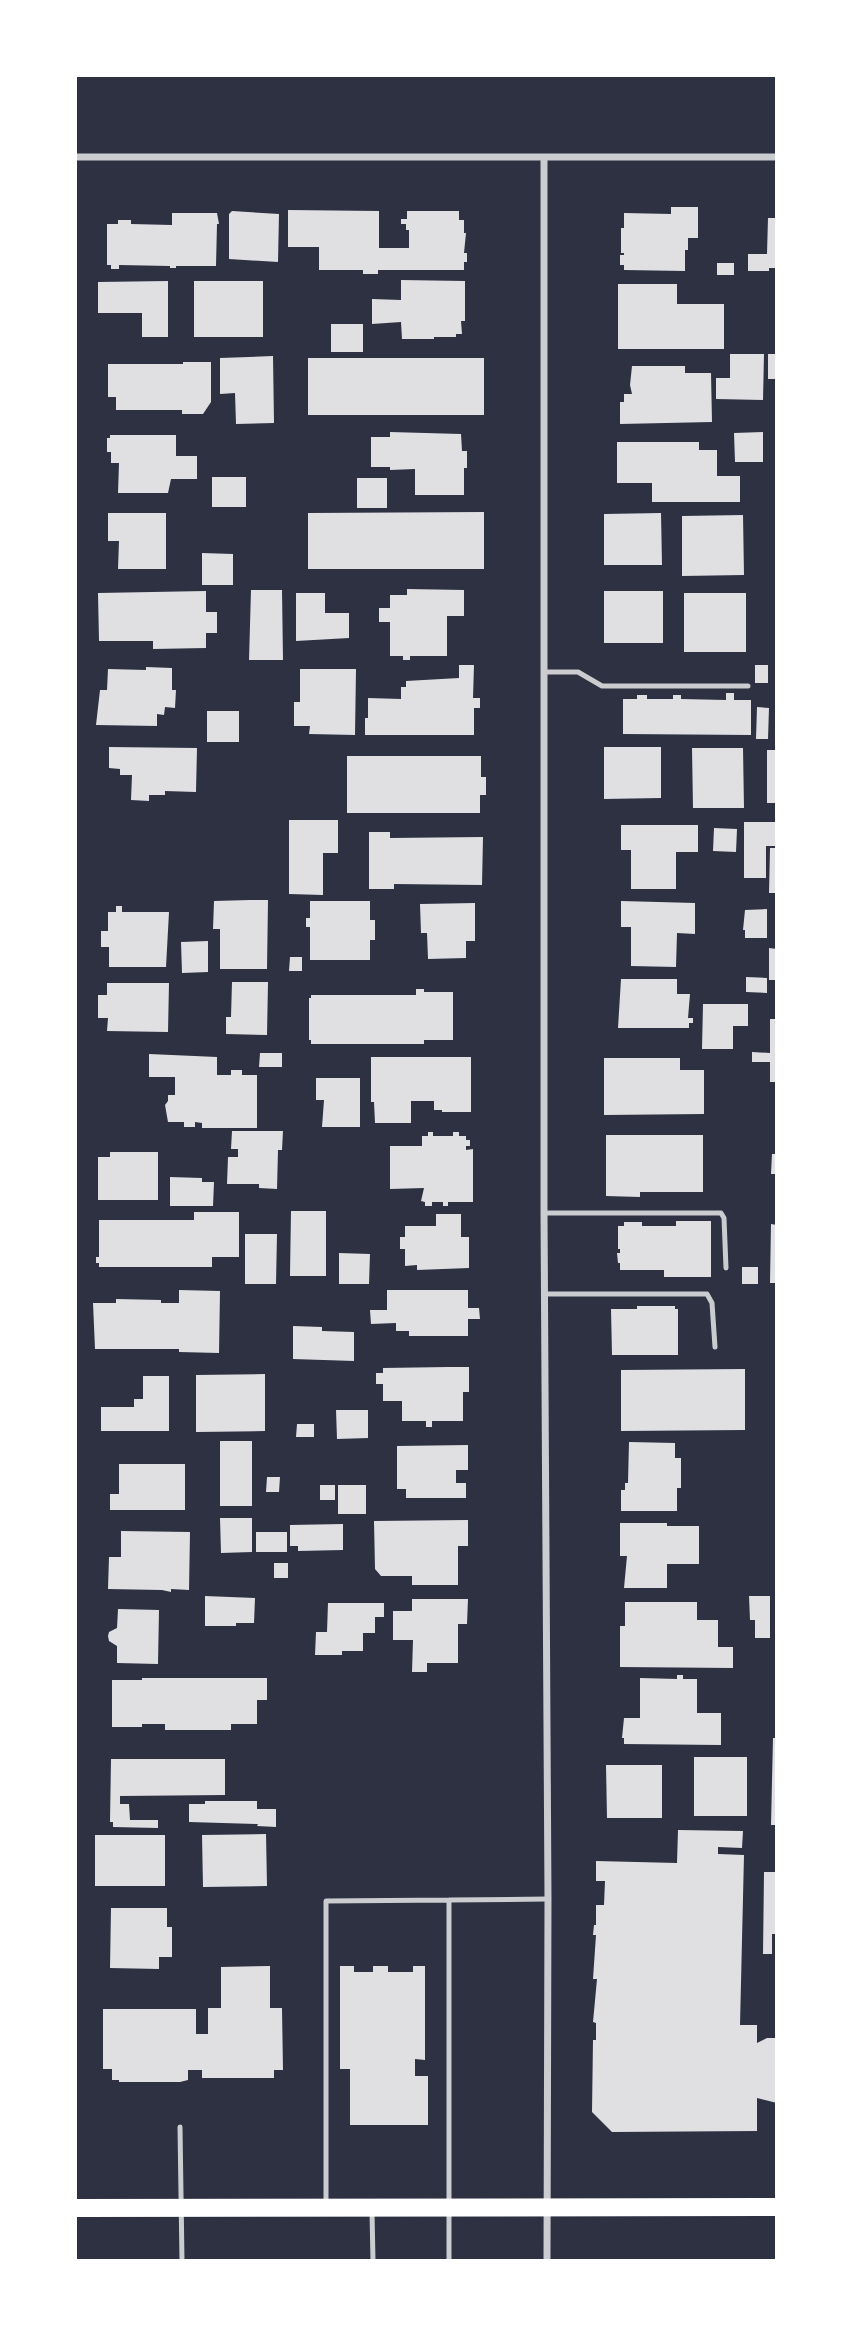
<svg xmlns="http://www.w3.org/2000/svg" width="852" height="2336" viewBox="0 0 852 2336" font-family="'Space Grotesk',sans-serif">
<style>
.building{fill:#e0e0e3}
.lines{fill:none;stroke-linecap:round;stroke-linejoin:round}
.service{stroke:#caccd0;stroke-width:5}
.minor{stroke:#caccd0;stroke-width:7}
.primary{stroke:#fff;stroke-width:18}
</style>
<rect width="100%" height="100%" fill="#2d3142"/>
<!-- building -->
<path class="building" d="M671,207h27v31h-10v12h-3v21l-61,-1v-5h-4v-10h4v-2h-3v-25h3v-15l47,1z
M288,210l91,1v37h30v-18h-3v-6h-5v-5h6v-8h52v9h5v13h2l-2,20h3v9h-3v8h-86v4h-15v-4h-44v-23h-31z
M232,211l47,3 -1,48 -49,-3v-45z
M172,213h45l2,11h-2l-1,42h-40v2h-6v-2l-51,-1v4h-8v-4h-4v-41h11v-4h13v4l41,1z
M768,218h9v50h-8v3h-21v-17h19z
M717,263h17v12h-17z
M401,280l64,1v40h-4l1,13h-6v3h-22v2h-32l-1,-17 -29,2v-25l29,1z
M168,281v56h-26v-24h-44v-31z
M194,281h69v56h-69z
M618,284h59v20h47v45h-106z
M331,324h32v28h-32z
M730,354h34l-1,46 -47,-1v-21h14z
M768,354h9v25h-9z
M273,356l1,67 -38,1 -1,-31 -15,1v-36z
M308,358h176v57h-176z
M183,362h28v40l-8,12h-21v-4h-66v-13h-8v-33h75z
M632,366h53v7h26l1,49 -92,2v-22h4v-8h8l-2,-9z
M390,432l71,2 1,17h5v17h-3v27h-49v-26l-25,1v-3h-19v-30h19z
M763,432v30h-28l-1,-29z
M110,435h66v21h21v23h-26l-3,14h-50l1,-30h-8v-11h-4v-14h3z
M617,442h82v8h18v26h23v26h-88v-19h-35z
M212,477h34v30h-34z
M357,478h30v30h-30z
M484,512v57h-176v-56z
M108,513h58v56h-48l1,-28h-11z
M661,513l1,52h-58v-51z
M743,515l1,60 -62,1v-60z
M202,553l31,1v31h-31z
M407,589l57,1v26h-17v40h-37v4h-7v-4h-13v-34h-11v-14h11v-13h17z
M251,590h31l1,70h-34z
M206,591v21h11v21h-11v15l-53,1v-8h-54l-1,-48z
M604,591h59v52h-59z
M296,593h29v20h24v25l-53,3z
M684,593h62v59h-62z
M459,665h15l-1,33h7v10h-6v27h-109v-17h3v-20l33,1v-12h5v-6l53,-3z
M755,665h13v18h-13z
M146,667l26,1v22h4l-1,18 -10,-1 -1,8 -7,-1v12l-61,-1 4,-35h7l1,-21 38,1z
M300,669h56l-1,66 -46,-1 1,-8h-16v-24h6z
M726,693h8v7h17v35l-128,-1v-35h14v-4h10v4h26v-4h8v4l45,1z
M757,707l12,1 -1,31h-12z
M207,711h32v31h-32z
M109,747l88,1 -1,44 -31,-1v4h-16v6l-18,-1 1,-25h-12v-6l-11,-1z
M604,747h57v51l-57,1z
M692,748h51l1,60h-51z
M767,750h10v53h-10z
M347,756h134v21h5v18h-6v18h-133z
M289,820h49v33h-15v42l-34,-1z
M744,822h32v24h-10v32h-22z
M621,825h77v27h-22v37h-45v-39h-10z
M714,828l23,1 -1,23 -23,-1z
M369,832h21v6l93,-1 -1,48 -88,-1v5h-25z
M770,848h7v45h-8z
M250,900h18l-1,69h-47v-40h-7l1,-28z
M310,901h60v19h5v20h-5v20h-60v-33h-4v-9h4z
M621,901l74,2v31l-18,-1 -1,34 -45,-1v-39h-10z
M475,903v38h-9v17l-38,1 -1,-26h-6l-1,-29z
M116,906h6v6h47l-3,55h-57v-20h-8v-16h7v-19h8z
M767,909v29h-22v-8h-2l2,-20z
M208,941v31l-26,1 -1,-31z
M769,948l8,1v31h-8z
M290,957h12v14h-13z
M746,977l21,1v15l-21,-1z
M621,979h56v15h13l-2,24h5v5h-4v5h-71z
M232,982h36l-1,53 -41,-1v-17h5z
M107,983h62l-1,49 -61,-1 1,-13h-10v-23h9z
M416,989h8v3h29v48h-29v4h-113v-4h-2v-42h2v-3h105z
M703,1004h45v22h-15v23h-31z
M770,1019h7v63h-7v-20h-18v-10l18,1z
M260,1053h22v14h-23z
M149,1054l68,3v18h14v-5h11v5h15v53h-55v-5l-7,-1v5h-11v-5h-16l-3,-17 3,-4v-6h7v-18h-26z
M371,1057h100v55h-29v-2h-8v-9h-23v22h-36l-1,-21h-3z
M604,1058h76v12h24v44l-100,1z
M316,1078h44v49h-38l2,-27h-8z
M232,1131h51l-1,19h-4l-1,39 -18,-1v-4h-32l1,-27h10v-8h-7z
M428,1132h5v4h20v-4h6v4h7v4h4v6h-4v4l7,-1v53h-25v4h-5v-4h-11v4h-7v-4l-4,-1 3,-13 -34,1v-43h32v-10h6z
M606,1135h97v57h-63v5l-34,-1z
M110,1152h48v48h-60v-43h12z
M772,1154h5v20h-6z
M170,1177l32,1v4h12l-1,24h-43z
M291,1211h35v65h-36z
M194,1212h45v45h-27v10h-113v-4h-3v-6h3v-37h95z
M436,1214h25v23h8v31l-52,2v-5l-12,1v-17h-5v-12h5v-11h31z
M676,1221h35v56h-47v-7h-44v-7h-2l-1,-10h3v-4h-2v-23h6v-4h18v4h34z
M771,1224l6,1v58h-7z
M245,1234h32l-1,50h-31z
M339,1253l31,1 -1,30h-30z
M742,1267h16v17h-16z
M179,1290l41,1 -1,62 -40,-1v-3h-84l-2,-46h23v-4l45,1v3h18z
M387,1290h81v18h11l1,11h-12v17h-59v-5h-13v-8l-25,1 -1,-14h17z
M637,1306h38v3h3v46h-66l-1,-46h26z
M293,1326l29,1v4l32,1v29l-61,-2z
M448,1367h21v25h-6v29h-31v6h-6v-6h-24v-20h-19v-17h-7v-11h7v-5z
M745,1369v61l-124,1v-61z
M265,1374v57l-69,1v-57z
M143,1376h26v55h-68v-24h33v-8h9z
M336,1410h32v28l-31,1z
M297,1424h17v13h-18z
M220,1441h32v65h-32z
M629,1442l46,1v15h6v30h-4v23h-56v-21h4v-7h3z
M468,1445v25h-12v13h10v15h-60v-9h-9v-43z
M119,1464h66v46h-75v-16h9z
M267,1477h13l-1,15h-13z
M320,1485h15v15h-15z
M338,1485h28v29h-28z
M220,1518h32v34l-31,1z
M468,1520v26h-10v39h-46v-9h-31l-6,-7 -1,-48z
M620,1523h47v3h32v38h-32v24h-43l3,-32h-7z
M343,1524v26l-45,1v-5h-8v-21z
M121,1531l69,1 -1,58 -18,-1v3l-9,-2 -54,-1 1,-32h12z
M256,1532h31v20h-31z
M274,1563h14v15h-14z
M205,1596l50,2 -1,25h-18v3h-31z
M749,1596h21v42h-15v-18h-5z
M412,1599h56l-1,25h-9v39h-31v9h-15l1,-32h-20v-29h19z
M625,1602h72v18h21v27h15v21l-113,-1v-41h5z
M328,1603h56v14h-9v16h-12v18h-21v4h-27l1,-23h11z
M118,1609l41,1 -1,54 -41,-1v-17l-8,-5 -1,-5 1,-4 8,-4z
M677,1675h6v4h14v34h24v32l-97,-1v-6h-2l2,-20h16v-40l37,1z
M142,1678h125v22h-10v24h-26v6h-66v-6h-23v3h-30v-47h30z
M773,1738h4v87h-6z
M694,1757h53v59h-53z
M111,1759h114v36l-105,1v8h9l1,16h28v8l-45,-1v-5h-3z
M606,1765h56v53h-55z
M205,1801h52v8h19v18l-19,-1 1,-2 -69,-2v-18h16z
M678,1830l65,1 -1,17 -24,-1v7l26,1 -4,170h17v18l10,-5h10v65l-20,-5v33l-145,1 -20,-20 1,-72h3v-17l-3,-1 4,-43h-4l3,-44h-3l1,-10h2v-20h8l1,-24h-9v-20l81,2z
M266,1834l1,52 -64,1 -1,-52z
M95,1835h70v51h-70z
M764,1872h13v62h-5v20h-9z
M111,1908h56v19h5v30h-13v12l-49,-1z
M270,1966v42h12l1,62h-9v8h-72v-8h-14v10l-8,2h-61v-2h-7v-11h-9v-60h93v25h12v-26h13v-41z
M340,1966h14v6h19v-6h15v6h25v-6h12v94l-10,-1v17h13v49h-78v-56h-10z"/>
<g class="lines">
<!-- service -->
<path class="service" d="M544,672h34l24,14h146
M544,1213h177l3,5 2,50
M546,1294h161l5,9 3,44
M449,1900l99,-1
M180,2127l2,134
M326,2205v-304l123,-1v361
M372,2212l1,49"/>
<!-- minor -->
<path class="minor" d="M75,157h702
M544,157v1056l4,686 -1,362"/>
<!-- primary -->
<path class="primary" d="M75,2208l702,-1"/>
</g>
<!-- border -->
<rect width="852" height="2336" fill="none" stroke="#ffffff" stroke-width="154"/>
</svg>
